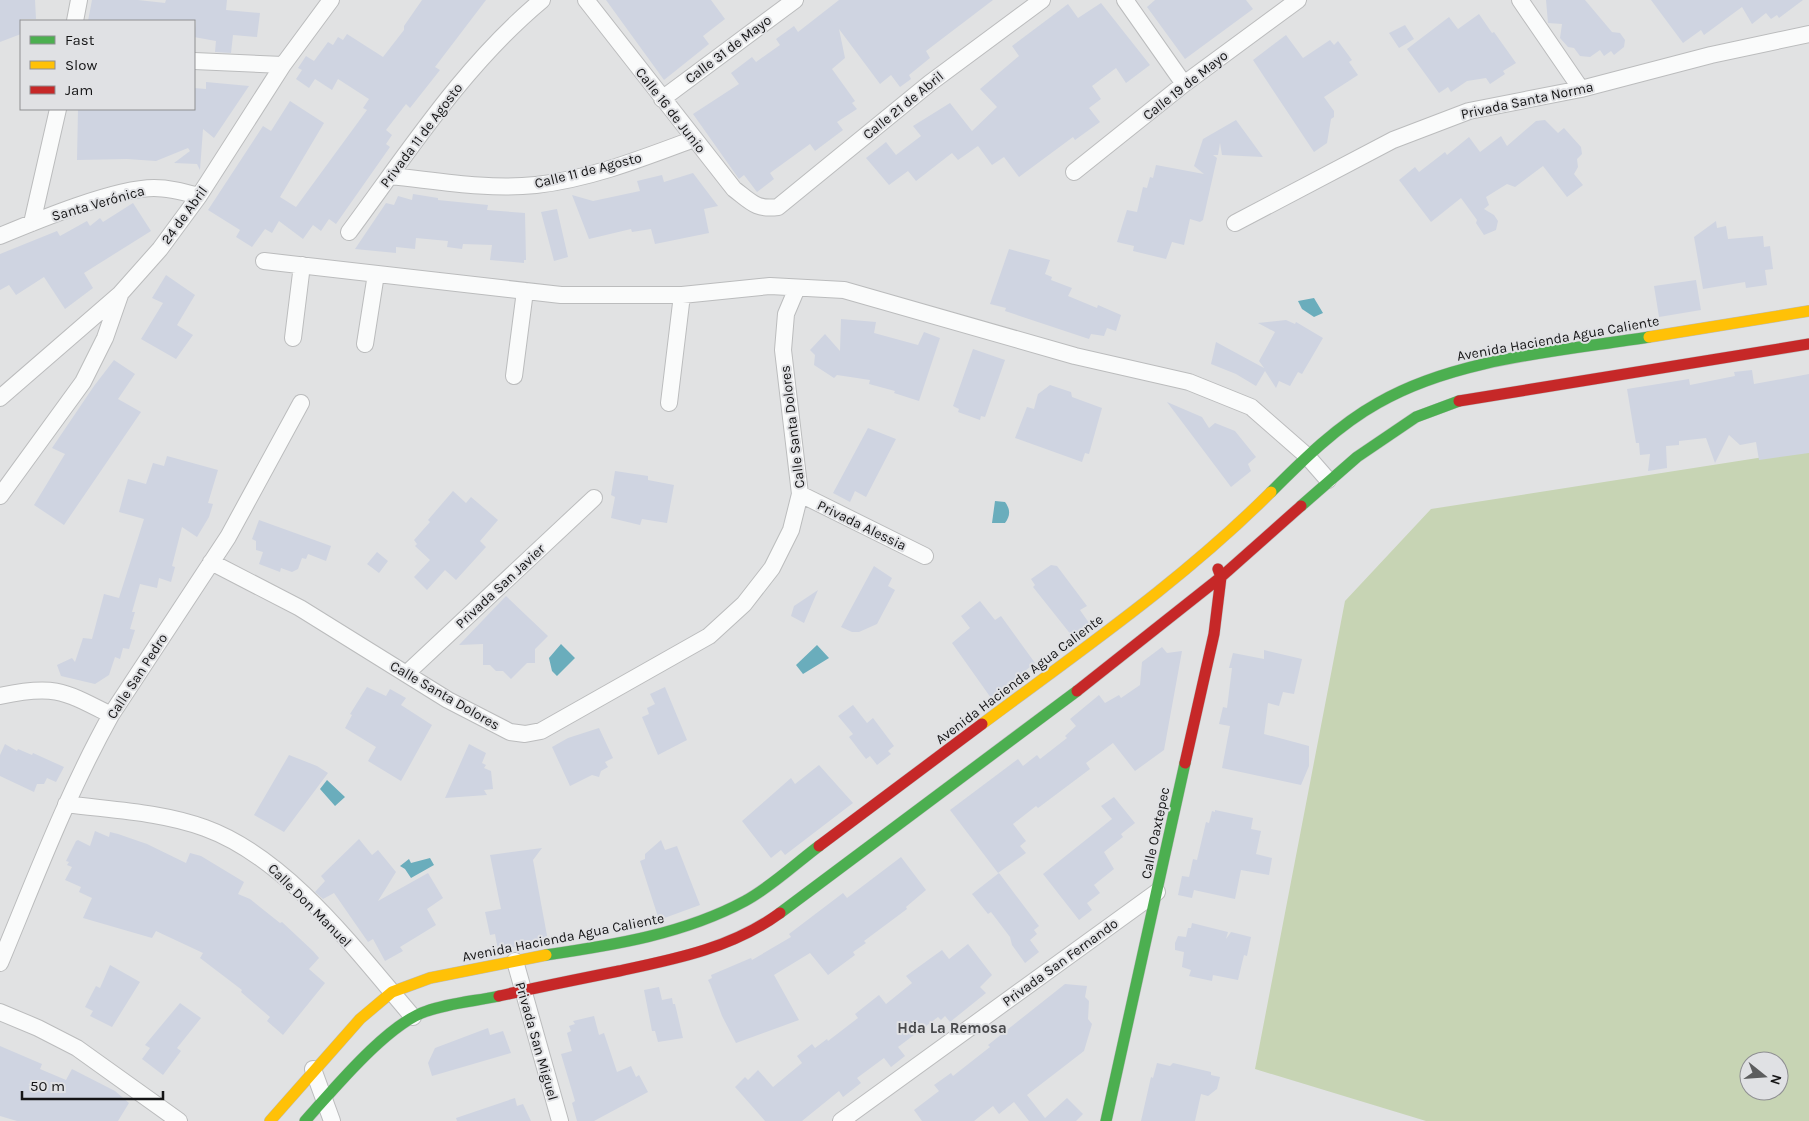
<svg xmlns="http://www.w3.org/2000/svg" width="1809" height="1121" viewBox="0 0 1809 1121" font-family="Karla,sans-serif">
<style>
.green{fill:#c7d4b4;fill-rule:evenodd}
.water{fill:#6aadbc}
.building{fill:#cfd4e1}
.lines{fill:none;stroke-linecap:round;stroke-linejoin:round}
.street-casing{stroke:#bbbcbd;stroke-width:18}
.fast-casing{stroke:#bbbcbd;stroke-width:12}
.slow-casing{stroke:#bbbcbd;stroke-width:12}
.jam-casing{stroke:#bbbcbd;stroke-width:12}
.street{stroke:#fafbfb;stroke-width:16}
.fast{stroke:#4caf50;stroke-width:11}
.slow{stroke:#ffc107;stroke-width:11}
.jam{stroke:#c62828;stroke-width:11}
.labels{text-anchor:middle;stroke-width:4;stroke-linejoin:round;paint-order:stroke}
.street-label{font-size:14px;fill:#151516;stroke:#e0e1e4}
.neighbourhood-label{font-size:15px;font-weight:bold;fill:#48494b;stroke:#e0e1e4}
</style>
<rect width="100%" height="100%" fill="#e1e2e3"/>
<!-- green -->
<path class="green" d="M1809,450v671h-383l-171,-52 90,-468 86,-92zM1749,1061h30v30h-30z"/>
<!-- water -->
<path class="water" d="M1314,298l9,15 -9,4 -12,-8 -4,-8z
M995,501l10,1c6,8 5,14 0,21h-13z
M561,644l14,14 -18,18 -5,-5 -3,-13z
M817,645l12,13 -26,16 -7,-9z
M327,780l18,17 -10,9 -15,-17z
M430,858l4,7 -23,13 -6,-9 -5,-3 9,-7 2,4z"/>
<!-- building -->
<path class="building" d="M0,0h35l1,19h-15v15l-21,8z
M92,0h46l27,3 1,-3h61l-1,10 34,3 -3,24 -24,-2 -2,18 -16,-1 1,-11 -22,-4 2,-16h-108z
M422,0h64l-51,67 5,3 -30,38 -4,-4 -20,26 6,5 -6,9 4,3 -54,77 -7,-5 -8,12 -8,-6 -10,14 -24,-18 -7,12 -7,-4 -13,18 -16,-10 4,-7 -32,-20 55,-84 8,5 19,-30 34,22 -44,74 16,10 71,-97 -4,-2 6,-9 -31,-20 -6,11 -17,-11 -6,9 -13,-9 6,-9 -4,-2 8,-12 8,5 14,-19 5,3 5,-8 5,3 4,-6 36,23 21,-27v-4z
M606,0h105l14,19 -22,17 6,8 -45,36z
M839,0h154l-67,51 4,7 -21,17 2,4 -11,8 -9,-12 -11,9 -41,-55 6,29 -13,11 23,32 -3,2 5,6 -20,13 6,8 -28,21 -5,-7 -40,29 4,6 -17,13 -13,-17 -5,4 -46,-65 46,-30 -8,-11 21,-16 4,5 24,-17 -4,-6 18,-13 4,6z
M1155,0h91l7,9 -68,50 -38,-52z
M1546,0h39l27,32 8,1 5,7 -1,7 -10,8 -3,-4 -7,5 -4,-6 -10,7 -10,-1 -6,-8 -6,-1 -8,-9 2,-14 -14,-1z
M1651,0h152l-24,18 -2,-3 -6,4 -5,-6 -14,11 -10,-17 -38,28 -3,-5 -18,13z
M1101,3l49,62 -24,18 -10,-15 -24,18 9,13 -12,9 11,14 -25,18 -2,-3 -54,40 -15,-20 -12,8 -14,-19 -20,14 -6,-7 -36,28 -8,-10 -19,14 -23,-27 20,-16 10,13 25,-19 -8,-10 37,-23 22,28 25,-24 -17,-18 39,-33 -7,-10 56,-42 10,14z
M1479,14l13,19 2,-1 22,31 -13,8 2,3 -15,10 -4,-6 -19,3 -16,11 -3,-5 -9,6 -32,-44 42,-32 9,12z
M1405,25l9,14 -15,9 -10,-15z
M1286,35l17,23 27,-18 4,5 4,-4 14,19 -3,2 9,13 -34,22 10,14v6l-3,2 -4,24 -13,9 -61,-92z
M206,82l43,4 -35,52 -11,-9 -3,41 -3,-6 -23,-1 16,-12 -2,-3 -32,13 -29,-2 -50,1 1,-51h116v-21l12,1z
M1236,120l27,37 -41,-2 -2,-12 -2,12h-5l4,3 -14,62 -3,2 -10,-3 -6,26 -12,-3 -6,17 -33,-8 1,-5 -17,-4 10,-32 10,2 6,-25 4,1 3,-11 3,1 3,-13 48,9 -10,-8 9,-27z
M1545,120l13,13 6,-5 17,19 1,7 -5,5 1,8 -4,7 9,11 -16,12 -24,-31 -28,21 -8,-3 -21,13 3,8 -5,4 10,6 4,6 -2,9 -12,5 -8,-12 1,-3 -16,-22 -30,24 -32,-42 16,-13 4,5 26,-20 2,3 22,-18 11,15 21,-16 6,10 29,-25z
M693,173l25,33 -14,3 5,24 -54,11 -4,-15 -19,3 -1,-3 -42,10 -17,-44 21,6 47,-10 -3,-10 25,-6 2,7z
M413,194l25,4v2l50,5 -1,5 38,3 1,47h-2v3l-34,-3 2,-15 -29,-1 -1,5 -15,-2 1,-6 -32,-3 -1,11 -19,-2v6l-41,-4 31,-46 8,2 4,-9 14,4z
M133,203l18,28 -67,42 9,15 -28,21 -21,-32 -28,18 -7,-10 -9,5v-36l57,-23 3,5 27,-15 3,5 10,-8 3,4z
M557,209l11,48 -14,4 -13,-49z
M1716,221l1,7 9,-2 2,13 35,-3 1,11 6,-1 3,23 -8,1 2,15 -21,3 -1,-6 -42,7 -9,-52z
M1009,249l41,11 -5,14 7,3 -1,3 21,8 -4,8 29,12 1,-3 23,10 -5,16 -9,-3 -3,8 -13,-2 -2,5 -84,-28 1,-3 -16,-4z
M166,275l29,20 -18,30 16,10 -17,24 -35,-20 22,-36 -11,-5z
M1696,280l5,30 -42,7 -5,-31z
M841,319l35,3 -2,11 44,12 6,-13 16,6 -21,63 -25,-8 1,-2 -26,-7 1,-4 -33,-5 -3,3 -20,-13 1,-10 -5,-5 15,-16 15,17z
M1286,320l9,4 1,-2 27,16 -21,36 -4,-2 -8,14 -11,-5 -3,7 -11,-17 -9,15 -20,-12 -25,-10 5,-22 48,26 -5,-7 16,-29 -17,-9z
M973,349l32,11 -20,57 -4,-1 -1,4 -22,-8 1,-3 -6,-3z
M114,360l21,14 -17,25 23,13 -77,113 -30,-20 31,-51 -13,-6 42,-62z
M1752,370l2,14 55,-10v79l-50,7 -3,-18 -16,3 -11,-10 -14,28 -9,-25 -27,3v4l-13,1 1,22 -19,3 2,-17 -10,1 -1,-12h-3l-9,-54 62,-10 1,6 45,-9 -1,-4z
M1050,385l21,7 1,5 30,11 -13,46 -4,-1 -3,9 -67,-24 12,-31 7,2 4,-15z
M1167,402l35,15 7,11 6,-5 20,8 21,26 -8,7 3,7 -20,16z
M868,428l28,11 -30,58 -11,-6 -5,11 -17,-9z
M167,456l51,14 -10,33 5,1 -4,13 -12,20 -15,-10 -10,39 3,1 -4,15 -12,-4 -2,10 -17,-4 -8,28h3l-5,17 5,1 -6,19 -6,-1 -3,11 -5,-2 -6,18 -14,9 -34,-8 -4,-11 15,-7 3,4 8,-24 9,1 12,-45 15,4 25,-79 -25,-7 9,-33 18,5 7,-21 11,3z
M615,471l33,5v4l26,5 -7,38 -25,-4 -2,6 -29,-7 4,-21 -4,-2z
M453,491l13,12 5,-6 27,23 -18,21 6,6 -30,33 -11,-10 -18,20 -13,-13 16,-17 -15,-14 2,-2 -3,-4 16,-18 -2,-2z
M259,520l72,26 -5,15 -18,-7 -2,5 -4,-1 -4,11 -6,3 -11,-4 -1,4 -21,-8 4,-12 -7,-2v-9l-4,-2z
M377,552l11,9 -9,12 -12,-9z
M1051,565l6,1 30,40 -7,4 9,13 -17,13 -39,-49 2,-2 -4,-6z
M874,566l18,12 -4,8 7,4 -18,34 -18,8h-7l-11,-5z
M818,590l-14,33 -13,-7 3,-10z
M506,596l42,40 -13,13v14h-8l-16,16 -8,-8h-7l-6,-6h-7v-21l-24,1z
M980,601l15,19 6,-4 34,47 -44,35 -39,-55 18,-15 -9,-12z
M1162,647l5,6 15,-2 -18,99 -29,21 -22,-28 -27,20 4,6 -52,39 -2,-2 -23,18 13,17 -6,5 6,7 -28,20 -48,-63 68,-51 5,7 14,-11 3,4 27,-21 -2,-2 11,-10 -6,-7 29,-24 6,8 14,-8 2,3 19,-13 2,-23z
M1264,650l38,9 -8,35 -11,-2 -4,14 -11,-3 -4,31 45,12v20l-8,19 -79,-17 8,-42 -11,-2 4,-17 4,1 5,-40h-3l4,-15 31,6z
M367,687l19,9 4,-7 16,9 -5,7 31,20 -31,56 -33,-20 8,-14 -31,-19 7,-13 -2,-1z
M665,687l22,53 -29,15 -16,-38 7,-3 -2,-6 8,-4 -5,-10z
M853,705l14,18 6,-5 21,28 -6,5 3,3 -14,11 -7,-9 -4,3 -17,-22 4,-3 -15,-18z
M599,728l14,30 -8,4 3,5 -7,4 -2,6 -7,-2 -22,11 -18,-39 16,-9z
M5,744l12,7 1,-2 14,6 1,-2 31,14 -8,15 -9,-4 -3,6h-7l-3,8 -34,-16v-21z
M469,744l17,9 -4,10 4,2 -2,3 7,3 2,18 -9,1 3,5 -42,3z
M289,755l28,11 11,7 -44,59 -30,-17z
M819,765l34,38 -68,52 -4,-5 -10,8 -29,-37 49,-43 4,6z
M1114,797l21,26 -14,11 2,3 -19,15 10,17 -20,16 6,8 -13,10 5,7 -13,10 -36,-46 69,-55 -11,-13z
M1215,810l38,8 -2,11 10,2 -5,23 16,4 -3,17 -28,-5 -6,29 -41,-9 -2,8 -14,-3 4,-19 7,1 4,-18 4,1 9,-38 3,1 3,-12 3,1z
M95,831l14,6 1,-5 8,2 29,10 39,19 4,-10 11,3 43,26 -6,12 12,5 30,24 2,-1 31,29 6,7 -10,11 16,14 -42,52 -16,-14 3,-4 -29,-25 1,-2 -42,-32 3,-5 -47,-22 -4,7 -69,-20 9,-20 -13,-6 2,-5 -16,-7 7,-13 -5,-2 2,-3 -3,-1 10,-20 2,-1 12,6z
M359,839l13,16 6,-5 18,22 -18,29 50,-28 15,25 -16,11 9,16 -36,22 3,4 -18,10 -12,-22 -5,3 -34,-49 -11,6 -8,-7 10,-11 -4,-5z
M661,840l4,10 12,-4 23,59 -41,15 -19,-59 5,-2v-5z
M542,848l-9,12 15,81 -50,9 -3,-16 -5,1 -5,-23 16,-3 -11,-54z
M901,857l25,33 -20,17 1,2 -43,32 2,2 -13,9 2,3 -27,20 -18,-22 -36,22 25,45 -63,23 -14,-27 -12,-32 -2,-4 4,-2 -1,-3 40,-17 1,2 39,-23 -2,-3 54,-41 4,5z
M999,873l40,53 -5,4 3,4 -7,6 9,12 -14,11 -13,-18 -2,-8 -19,-25 -3,2 -16,-20z
M1192,923l36,9 -2,7 5,-7 20,5 -4,19 -3,-1 -6,25 -25,-5 -1,6 -23,-5 2,-6 -9,-3 2,-15 -9,-2v-7l3,-7 8,1 2,-9h3z
M968,944l24,31 -12,12 6,6 -36,29 -5,-6 -4,4 -3,-3 -40,30 7,9 -14,11 -7,-9 -27,20 4,5 -18,14 -4,-6 -37,30h-37l-30,-34 10,-10 3,3 10,-10 15,17 29,-24 -5,-7 15,-12 3,4 12,-9 1,2 30,-23 -3,-4 24,-19 7,9 26,-21 -6,-7 36,-26 7,9z
M110,965l30,17 -28,45 -22,-11 3,-5 -8,-4 11,-21 4,2z
M1065,984l22,2 -2,11 4,4 -1,18 4,5 -8,27 -57,44 18,23 22,-20 16,16 -7,7h-47l-15,-19 -15,12 -6,-8 -19,15h-52l-8,-11 25,-19 -5,-6 17,-12 2,3 37,-29 -2,-2z
M659,987l3,13 10,-2 1,6h2l8,34 -25,4 -3,-11h-3l-8,-41z
M180,1003l21,15 -24,30 4,3 -18,24 -21,-16 8,-11 -5,-3z
M594,1016l5,19 5,-2 13,39 14,-6 5,11 3,-2 9,17 -54,29h-17l-5,-18 3,-2 -14,-47 11,-3 -5,-18 4,-2 -2,-5 6,-2 -2,-3z
M488,1028l2,7 13,-4 8,22 -79,23 -4,-13 7,-15z
M0,1046l42,18 -2,5 26,11 6,-11 43,22 14,12 -11,18h-101l-17,-5z
M1157,1063l13,3 3,-3 38,9v3l9,2 -3,12 -9,7 -7,-2 -6,27h-54l10,-44 2,1z
M515,1098l2,8 6,-2 8,17h-74l-1,-3z"/>
<g class="lines">
<defs>
<path id="street" d="M586,0l148,189c17,13 22,21 44,18l152,-124 112,-83
M1125,0l59,84
M1520,0l61,89
M75,21l4,-21
M194,61l89,4
M662,99l133,-99
M1074,172l110,-88 114,-84
M391,176c48,5 96,14 145,9 54,-6 107,-27 158,-46
M32,223l26,-114
M1235,223l158,-83 76,-29 112,-22 130,-34 98,-21
M349,232c60,-81 115,-167 193,-232
M0,236c38,-16 115,-48 154,-48 16,0 30,4 45,8
M264,261l297,34h121l88,-9 74,4 231,66 114,26 62,25 56,49 21,24
M293,338l9,-73
M365,344l11,-70
M514,376l11,-85
M0,398l120,-104 40,-45 39,-53 84,-131 48,-65
M669,403l13,-108
M800,494l125,62
M0,496l83,-114 22,-44 15,-43
M211,562l89,46 148,92 62,32 15,2 16,-3 168,-95 35,-32 28,-36 19,-38 9,-36 -17,-144 3,-36 11,-26
M406,674l188,-176
M0,696c54,-12 64,-5 111,19
M66,804c45,6 96,8 139,24 83,30 152,124 208,189
M515,961l45,160
M0,963c35,-84 67,-169 111,-248l117,-178 73,-134
M0,1012l38,16 39,20 102,73
M313,1069l19,52
M841,1121l316,-229"/>
<path id="fast" d="M1271,492c33,-33 66,-66 107,-89 78,-45 183,-52 271,-66
M1301,506l56,-49 59,-40 43,-16
M780,913l297,-222
M546,955c68,-10 138,-21 199,-54 26,-14 50,-37 74,-55
M305,1121c28,-31 83,-98 122,-110 23,-8 49,-10 72,-15
M1106,1121l79,-358"/>
<path id="slow" d="M1649,337l160,-26
M982,724c99,-74 201,-144 289,-232
M270,1121l90,-102 32,-27 38,-14 116,-23"/>
<path id="jam" d="M1459,401l350,-57
M1077,691l144,-114 80,-71
M1185,763l29,-129 7,-57 -3,-8
M819,846l163,-122
M499,996c40,-9 80,-17 120,-25 57,-12 113,-23 161,-58"/>
</defs>
<!-- street casing -->
<use href="#street" class="street-casing"/>
<!-- fast casing -->
<use href="#fast" class="fast-casing"/>
<!-- slow casing -->
<use href="#slow" class="slow-casing"/>
<!-- jam casing -->
<use href="#jam" class="jam-casing"/>
<!-- street -->
<use href="#street" class="street"/>
<!-- fast -->
<use href="#fast" class="fast"/>
<!-- slow -->
<use href="#slow" class="slow"/>
<!-- jam -->
<use href="#jam" class="jam"/>
</g>
<g class="labels">
<!-- street labels -->
<g class="street-label">
<text transform="translate(728 49) rotate(-37)" y="5">Calle 31 de Mayo</text>
<text transform="translate(1185 85) rotate(-38)" y="5">Calle 19 de Mayo</text>
<text transform="translate(1527 100) rotate(-12)" y="5">Privada Santa Norma</text>
<text transform="translate(903 105) rotate(-39)" y="5">Calle 21 de Abril</text>
<text transform="translate(671 110) rotate(52)" y="5">Calle 16 de Junio</text>
<text transform="translate(421 135) rotate(-53)" y="5">Privada 11 de Agosto</text>
<text transform="translate(588 170) rotate(-14)" y="5">Calle 11 de Agosto</text>
<text transform="translate(98 203) rotate(-16)" y="5">Santa Verónica</text>
<text transform="translate(184 215) rotate(-54)" y="5">24 de Abril</text>
<text transform="translate(1558 338) rotate(-10)" y="5">Avenida Hacienda Agua Caliente</text>
<text transform="translate(792 427) rotate(-97)" y="5">Calle Santa Dolores</text>
<text transform="translate(862 525) rotate(26)" y="5">Privada Alessia</text>
<text transform="translate(500 586) rotate(-43)" y="5">Privada San Javier</text>
<text transform="translate(137 676) rotate(-57)" y="5">Calle San Pedro</text>
<text transform="translate(1019 679) rotate(-37)" y="5">Avenida Hacienda Agua Caliente</text>
<text transform="translate(445 695) rotate(30)" y="5">Calle Santa Dolores</text>
<text transform="translate(1155 833) rotate(-78)" y="5">Calle Oaxtepec</text>
<text transform="translate(310 905) rotate(45)" y="5">Calle Don Manuel</text>
<text transform="translate(563 937) rotate(-11)" y="5">Avenida Hacienda Agua Caliente</text>
<text transform="translate(1060 962) rotate(-36)" y="5">Privada San Fernando</text>
<text transform="translate(537 1041) rotate(74)" y="5">Privada San Miguel</text>
</g>
<!-- neighbourhood labels -->
<g class="neighbourhood-label">
<text x="952" y="1033">Hda La Remosa</text>
</g>
</g>
<!-- legend -->
<rect x="20" y="20" width="175" height="90" fill="#e0e1e4" stroke="#8f8f92"/>
<rect x="30" y="36" width="25" height="8" fill="#4caf50" stroke="#8f8f92"/>
<text x="65" y="45" font-size="15" fill="#151516">Fast</text>
<rect x="30" y="61" width="25" height="8" fill="#ffc107" stroke="#8f8f92"/>
<text x="65" y="70" font-size="15" fill="#151516">Slow</text>
<rect x="30" y="86" width="25" height="8" fill="#c62828" stroke="#8f8f92"/>
<text x="65" y="95" font-size="15" fill="#151516">Jam</text>
<!-- north arrow -->
<g transform="translate(1764 1076) rotate(107)"><circle r="24" fill="#e0e1e4" stroke="#8f8f92"/>
<path d="M0-4L9 19L0 12L-9 19Z" fill="#5c5d5e"/>
<text y="-8" font-size="14" font-weight="bold" text-anchor="middle" fill="#151516">N</text>
</g>
<!-- scale -->
<path d="M22 1091v8h141v-8" fill="none" stroke="#151516" stroke-width="2.5"/>
<text x="30" y="1091" font-size="15" fill="#151516" stroke="#e0e1e4" stroke-width="4" paint-order="stroke">50 m</text>
</svg>
